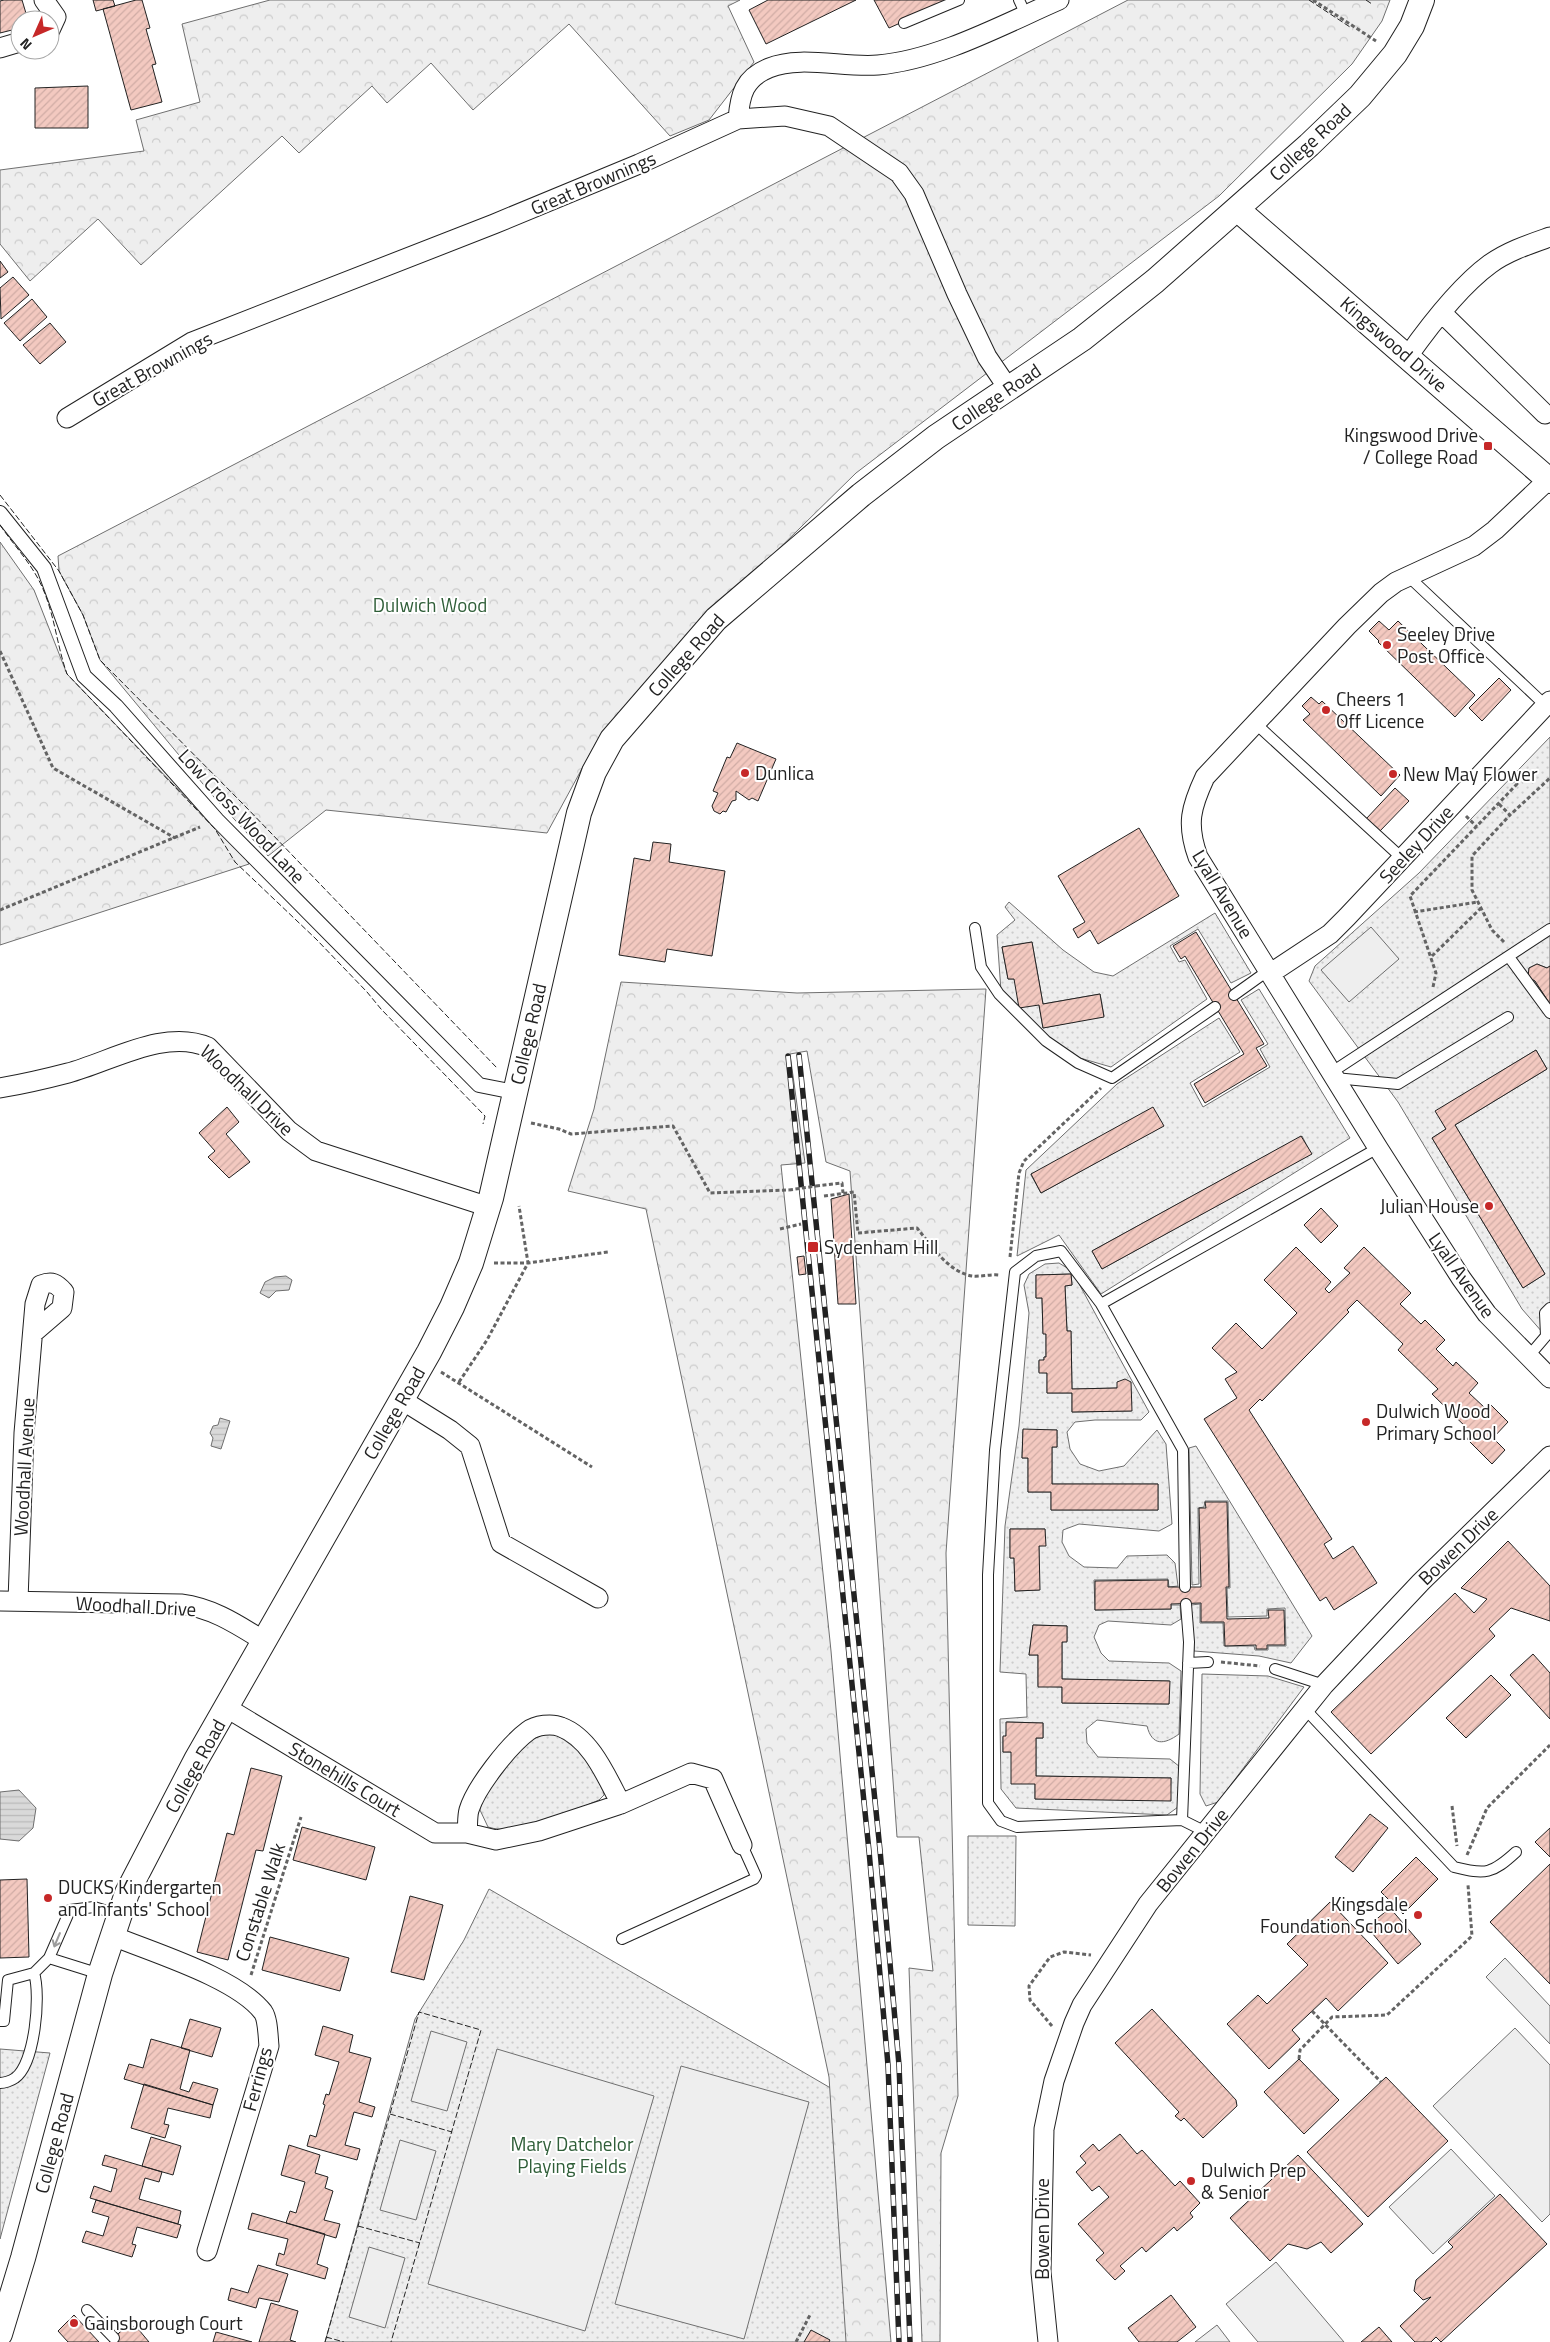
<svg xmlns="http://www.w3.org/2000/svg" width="1550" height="2342" viewBox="0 0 1550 2342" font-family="'Titillium Web',sans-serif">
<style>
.green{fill:url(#green-dots);stroke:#6f6f6f;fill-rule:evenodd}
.forest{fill:url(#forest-crowns);stroke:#6f6f6f}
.pitch{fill:#eee;stroke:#6f6f6f}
.water{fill:url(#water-rules);stroke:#6f6f6f}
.building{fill:url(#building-hatch);stroke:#222}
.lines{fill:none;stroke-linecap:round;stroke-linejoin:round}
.service-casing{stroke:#222;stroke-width:12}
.pedestrian-casing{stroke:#222;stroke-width:16}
.minor-casing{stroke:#222;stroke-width:21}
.tertiary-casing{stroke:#222;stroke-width:26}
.path{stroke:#646464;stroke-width:3;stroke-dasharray:4 2.5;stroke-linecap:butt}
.service{stroke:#fff;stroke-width:10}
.pedestrian{stroke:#fff;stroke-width:14}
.minor{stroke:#fff;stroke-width:19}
.tertiary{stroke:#fff;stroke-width:24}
.rail-casing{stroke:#222;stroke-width:5.5}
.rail{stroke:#fff;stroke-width:4;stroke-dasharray:11;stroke-linecap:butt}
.path-bridge{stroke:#646464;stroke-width:3;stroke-dasharray:4 2.5;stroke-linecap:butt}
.fence{stroke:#222;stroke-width:1;stroke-dasharray:6 2.5;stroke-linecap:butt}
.oneway{stroke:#9c9c9c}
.poi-dot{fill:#c62828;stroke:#fff;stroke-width:2}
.labels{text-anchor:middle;stroke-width:4;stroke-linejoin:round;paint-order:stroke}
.street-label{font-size:19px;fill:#222;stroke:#fff}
.poi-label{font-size:19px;fill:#222;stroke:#fff;text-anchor:start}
.park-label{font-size:19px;fill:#2f5e38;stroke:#fff}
</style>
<defs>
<pattern id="green-dots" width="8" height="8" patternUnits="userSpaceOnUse" patternTransform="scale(1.25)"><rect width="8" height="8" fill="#eee"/><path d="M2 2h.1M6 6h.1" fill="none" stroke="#ccc" stroke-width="1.8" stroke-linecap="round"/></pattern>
<pattern id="forest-crowns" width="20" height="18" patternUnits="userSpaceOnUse" patternTransform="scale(1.25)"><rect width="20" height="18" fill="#eee"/><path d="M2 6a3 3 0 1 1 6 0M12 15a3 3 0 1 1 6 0" fill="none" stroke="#ccc"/></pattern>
<pattern id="water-rules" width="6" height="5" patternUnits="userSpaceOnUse" patternTransform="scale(1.25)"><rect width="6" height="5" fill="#d9d9d9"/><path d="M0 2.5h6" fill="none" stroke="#bababa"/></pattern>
<pattern id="building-hatch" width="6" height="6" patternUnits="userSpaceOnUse" patternTransform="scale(1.25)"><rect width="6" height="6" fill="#f3c9c0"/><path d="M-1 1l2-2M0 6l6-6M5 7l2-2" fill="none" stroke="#d0aca5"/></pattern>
</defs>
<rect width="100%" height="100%" fill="#fff"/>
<!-- green -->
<path class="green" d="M1550,737v229l-3,2 -10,-4 -8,4 -1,9 7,4 15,23v337l-28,-32 -124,-207 -89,-121 6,-15 104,-93zM1536,1050l11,19 -92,56 90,149 -22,14 -91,-150 14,-9 -10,-18z
M1009,902l54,48 31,22 19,4 102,-63 36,60 -20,10 -33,-54 -28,17 9,16 6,-2 22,39 -96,68 -31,-9 -33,-21 -46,-46 -4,-56 18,-15 -10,-13zM1032,942l11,62 57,-10 4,22 -61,12 -4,-23 -25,-26h-6l-6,-32z
M1259,989l91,149 -249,156 -42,-59 -42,21 9,-86 91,-86 102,-66 21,34 -50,31 13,24 67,-40 -10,-18 8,-5 -27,-44zM1163,1126l-122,67 -10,-18v-1zM1302,1136l9,18 -209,115 -10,-18z
M1059,1263l13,8 77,141 -8,8h-46l-20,2 -8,10 3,17 10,15 19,7 25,-5 33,-36 9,14 6,80 -13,7 -80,-7 -16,6 -1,12 7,14 15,11 33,1 10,-12 40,-1 8,8 3,23 -9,1 -1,-8 -74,1 1,30 76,-1v-4h9l1,14 -10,6 -63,-4 -9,4 -5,12 7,16 8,8 60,2 12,8 -2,63c-15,11 -27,12 -32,-8l-50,-6 -11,9 1,14 11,14 72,2 10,8 -2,40 -11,8 -151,-7 -15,-19 -1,-70 27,-2 -1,-43 -26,-2 5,-146 14,-100 10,-113 -5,-28 5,-11 16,-10zM1071,1274l1,11 -7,1 2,45h4l1,58 45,-1 14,23 -59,1v-19h-25v-20l-8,-1v-11l5,-1v-3h2v-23l-3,-1 -1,-35h-6v-23zM1023,1430h34v17h-5v37h106v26h-107v-18h-23v-34h-6zM1010,1529h35v16l-6,1v44l-24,1 -1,-33h-4zM1033,1625l34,1v15l-5,1v37l107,2v23l-107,-1v-16l-24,-1v-31h-9zM1007,1722l36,1v15h-7v38l135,2 -1,22 -135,-1v-15l-24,-32h-8v-15l3,-1z
M1196,1446l116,190 -21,27 -32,-7 -65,-5 -3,-46 9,-1v19h23l1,23h30l1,4h13v-4h18l-1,-38 -18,1v7l-39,1 -1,-29h3l-2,-87h-23l-1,6 -6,1 1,76 -7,1 -3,-137z
M1202,1674l66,2 36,11 -86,115 -12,4 -6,-12z
M553,1733c20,11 51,37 51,62l-5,5c-29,12 -81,37 -111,27l-8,-17c5,-23 35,-63 57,-74 4,-2 11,-2 16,-3z
M968,1836h48l-1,90 -47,-1z
M489,1889l345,201 28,252h-537l90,-323 49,-79z
M0,2049l50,4 -50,186z"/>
<!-- forest -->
<path class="forest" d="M270,0h470l-12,6 26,56 -45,58 -39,16 -101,-112 -96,86 -42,-47 -44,40 -15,-17 -73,67 -17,-17 -141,129 -43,-46 -68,62 -30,-37v-74l144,-19 -8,-31 64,-18 -18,-78z
M1128,0h262l-8,21 -30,43 -133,132 -363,277 -167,164 -92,104 -50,92 -221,-23 -58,46 -55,-60 -113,-136 -17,-45 -24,-44 -1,-15z
M0,542l34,48 33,84 133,138 17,8 32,44 -249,81z
M621,982l176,11 189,-4 -40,564 12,543 -17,57 -1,189h-18l-13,-374 24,3 -14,-134h-22l-47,-666 -24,-9 -19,-111 -17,3 15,109 -24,2 50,486 60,691h-45l-17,-265 -183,-868 -78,-18 26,-82z"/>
<!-- pitch -->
<path class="pitch" d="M1371,927l28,32 -50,43 -28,-32z
M1505,1958l45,48v38l-64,-67z
M1515,2028l35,37v149l-8,8 -109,-116z
M431,2031l36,11 -20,69 -36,-10z
M497,2049l157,47 -69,235 -157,-47z
M681,2066l128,36 -65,237 -129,-35z
M400,2140l36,11 -20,69 -36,-10z
M1451,2149l44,47 -62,58 -44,-47z
M369,2247l36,11 -20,70 -36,-11z
M1276,2262l68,80h-86l-32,-38z
M1217,2325l13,17h-35z"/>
<!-- water -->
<path class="water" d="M286,1276l6,4 -3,10 -13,1 -7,7 -9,-5 5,-11 10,-5z
M220,1418l10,3 -9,28 -10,-3 2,-8 -3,-5 3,-7 5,-1z
M19,1790l17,18 -3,20 -14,13 -19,-2v-47z"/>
<!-- building -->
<path class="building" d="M4,0h18l6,20h-8v8l-20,5v-32z
M93,0h20l2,6 -19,5z
M136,0h6l8,28 -4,1 10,35 -4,1 10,37 -31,8 -28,-101z
M768,0h88l-90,44 -17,-34z
M874,0h78l-63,28z
M88,86v42h-53v-40z
M0,261l8,11 -8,6z
M13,277l16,18 -28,24 -1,-31z
M32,299l15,18 -27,24 -16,-18z
M50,323l16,19 -26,22 -17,-19z
M1379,621l10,9 9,-9 77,74 -20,22 -77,-75 1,-1 -10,-10z
M1499,678l12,12 -29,31 -13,-13z
M1311,697l8,7 3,-3 78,74 -19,21 -78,-76 7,-6 -8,-8z
M737,743l39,16 -18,42 -6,-3 -3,2 -13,-9v9l-4,1 -6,11 -3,-1 -3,3 -6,-3 -2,-5 6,-13 -5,-2 14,-34 3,1z
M1395,788l14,13 -30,31 -13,-13z
M1139,828l40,68 -81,48 -8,-14 -12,8 -5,-9 12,-7 -27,-46z
M653,842l18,2 -2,18 56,9 -13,85 -45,-7 -2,13 -46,-7 15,-97 16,3z
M1196,932l68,112 -8,4 11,18 -62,37 -11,-19 50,-30 -59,-98 -4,3 -8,-13z
M1032,942l11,62 57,-10 4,23 -61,11 -4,-23 -20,3 -5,-29h-6l-6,-32z
M1537,964l10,4 3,-2v38l-15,-23 -7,-4 1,-9z
M1536,1050l11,19 -92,56 90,149 -22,14 -91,-150 14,-9 -11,-18z
M227,1107l12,15 -13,12 24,28 -21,16 -21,-21 7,-6 -16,-18z
M1153,1107l11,19 -123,67 -10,-19z
M1301,1136l11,18 -210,115 -10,-18z
M849,1194l7,110h-18l-7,-105z
M1321,1208l17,18 -17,17 -17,-18z
M1296,1247l35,35 -6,7 4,4 21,-20 -6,-5 20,-21 47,46 -11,11 21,20 4,-4 20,20 -9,9 17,17 3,-4 22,21 -9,10 16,15 5,-4 18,18 -15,16 12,12 -13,14 -25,-25 5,-6 -40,-39 6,-5 -40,-39 5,-6 -46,-44 -10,10 2,2 -87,89 -2,-2 -11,11 83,129 -8,5 9,15 20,-13 24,37 -43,27 -8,-13 -6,4 -116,-182 33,-21 -12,-19 12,-7 -25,-24 24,-25 26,26 35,-36 -33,-33z
M804,1256l2,18 -7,1 -2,-18z
M1071,1274l1,11 -7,1 2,45h4l1,58 45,-1v-6l8,-3 6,3 1,29 -60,1v-19h-25v-20h-8v-13h5v-3h2v-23h-3l-1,-36h-6v-23z
M1023,1429l34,1v17h-5v37h106v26h-107v-18h-23v-34h-6z
M1205,1502h22l2,85h-3l1,32 42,-1 -1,-8h16l1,35h-18v4h-11v-4l-31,1 -1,-24h-23v-19l-30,1v5l-76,1v-29l73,-1v7h33l-2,-79h7z
M1010,1529h35l1,17h-7l1,44 -25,1 -1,-33h-4z
M1508,1541l42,45v35l-39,-13 -22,21 6,7 -124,118 -40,-42 124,-119 19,20 13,-14 -26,-11z
M1033,1625l34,1v16h-5v37l108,2 -1,23 -107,-1v-16h-24v-32h-9z
M1533,1654l17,19v46l-40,-44z
M1491,1675l20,20 -45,43 -20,-20z
M1006,1722l37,1v15h-7v38l135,2v23l-136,-2v-15h-24v-32h-8v-16h3z
M251,1768l31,8 -19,75 -7,-1 -28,110 -31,-8 30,-119 7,2z
M1370,1814l18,14 -35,44 -18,-15z
M302,1827l73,20 -9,33 -73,-20z
M1550,1828v29l-15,-15z
M1416,1857l22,22 -35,35 -22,-22z
M1550,1864v120l-60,-62z
M27,1879l2,78 -29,1v-78z
M410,1896l33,9 -19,75 -33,-8z
M1330,1902l58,61 -50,48 -12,-13 -34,32 8,9 -31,30 -42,-45 31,-29 9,9 41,-39 -21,-21z
M1390,1908l31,36 -23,20 -31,-37z
M270,1937l79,21 -9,33 -78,-21z
M1152,2009l84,91 1,6 -34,32 -19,-20 -3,3 -6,-5 4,-4 -64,-69z
M190,2019l31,9 -9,29 -31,-9z
M323,2026l30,9 -4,17 22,6 -12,44 16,5 -3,10 -18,-5 -9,33 15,4 -3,11 -50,-14 3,-11 6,2 9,-32 -2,-1 3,-10 3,1 10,-33 -24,-7z
M151,2039l39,11 -10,39 9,3 4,-10 25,7 -5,16 -89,-26 5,-15 14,4z
M1299,2059l40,41 -35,34 -40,-42z
M1386,2077l62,64 -80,76 -61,-65z
M144,2084l69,21 -3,13 -42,-10 -4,16 5,1 -4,13 -34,-10z
M1120,2134l17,20 5,-4 33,36 5,-5 20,22 -10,10 3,4 -16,14 -3,-4 -28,25 -4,-5 -22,19 5,5 -10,9 -19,-20 8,-7 -26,-29 31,-27 -10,-11 -7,5 -16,-19 10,-9 -6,-7 13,-12 6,7z
M151,2137l30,9 -8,29 -31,-9z
M289,2145l31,10 -5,18 13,4 -3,11 8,3 -9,29 16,4 -4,14 -50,-15 4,-12 6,2 9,-31 -24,-7z
M105,2155l57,17 -3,10 -14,-4 -6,21 42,12 -3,13 -88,-26 4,-12 17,6 6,-23 -15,-4z
M1298,2155l65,69 -32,29 -10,-11 -14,7 -19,-5 -18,17 -40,-43z
M1500,2194l47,50 -106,98 -5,-5 -5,5h-16l-15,-16 31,-29 -8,3 -9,-9 2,-11 37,-33 -5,-5z
M96,2200l85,25 -4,13 -40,-11 -5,17 4,1 -4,12 -50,-15 4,-11 17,5 6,-19 -17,-5z
M252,2213l73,21 -8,30 11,4 -3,11 -49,-14 3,-12 5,2 4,-16 -40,-10z
M258,2265l30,9 -9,28 -20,-4 -3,10 -28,-8 3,-12 17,5z
M1171,2295l25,32 -19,15h-38l-11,-14z
M271,2303l27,8 -8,29 6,2h-37z
M74,2315l25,27h-31l-10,-11z
M129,2324l10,6 10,12h-40z
M1379,2327l13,15h-31z
M811,2330l19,10 -1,2h-25z
M216,2332l36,10h-39z"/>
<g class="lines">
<defs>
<path id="service" d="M1019,0l7,15
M904,23l55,-23
M1408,576l137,129
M1255,723l148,136
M975,928l6,39 18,27 47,47 32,22 34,15 103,-71
M1509,957l41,56
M1234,995l35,-25
M1332,1072l218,-143
M1335,1078l63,6 110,-67
M1101,1304l277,-156
M1528,1357l18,-21 -1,-23 5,-5
M1185,1587l-2,-137 -82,-146 -40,-53 -25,5 -21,16 -20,178 -7,125v228l13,18 16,6 165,-7 24,12
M1188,1663l20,-1
M1275,1669l49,16
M1305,1709l149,158c32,8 38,7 62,-15
M1182,1820l7,-178 -3,-38
M622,1939l132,-60 2,-3 -14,-31
M100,1974l-51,-16 21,-48 24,-3 26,8
M0,2021h4l4,-41 26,-7 15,-15
M0,2083c4,0 11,-2 15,-5 20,-14 26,-83 19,-105
M87,2310l27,28"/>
<path id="pedestrian" d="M0,513l44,55 40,108 32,30 101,114 262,265 36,7"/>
<path id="minor" d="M44,0l12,17 -6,13
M0,48l20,-6
M738,119c2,-24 6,-41 31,-51 31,-13 75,0 109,-3 60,-5 126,-41 181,-65
M1442,313l103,101
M1408,356c22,-31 52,-70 82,-92 18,-13 40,-20 60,-27
M67,418l125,-76 302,-118 145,-60 99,-45 47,-3 44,10 70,47 15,21 43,100 30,63 21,31
M1548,480l-53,50 -21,16 -78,36 -15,11 -34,33 -142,151c-14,30 -19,47 -7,80l180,291 83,130 26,36 63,64
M1271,973l59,-39 17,-17 203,-216
M0,1088c23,-4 45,-9 68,-15 42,-11 97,-45 140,-26l81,84 27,20 173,56
M402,1400l48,30 20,16 31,97 97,55
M0,1601l181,3c32,4 57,21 83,37
M18,1601l6,-168 11,-129 6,-19c11,-4 15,-2 23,7l-2,16 -29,25
M227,1708l208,125h32l29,7 43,-9 82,-27 70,-31 22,6 29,66
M467,1833c1,-7 0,-16 2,-23 7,-23 40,-65 59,-79 8,-6 24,-8 33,-4 30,11 46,51 60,77
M113,1936c41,17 124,42 150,76 5,7 5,25 6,34l-62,205
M1048,2342l-7,-70 3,-143 10,-48 20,-58 8,-18 66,-101 176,-219 97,-103 129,-126"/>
<path id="tertiary" d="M1237,209l313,272
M0,2334l23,-76 77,-284 27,-81 69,-133 233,-408 23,-45 19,-44 20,-65 88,-385 15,-41 18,-33 104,-120 145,-124 75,-58 146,-98 73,-58 154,-136 51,-49 35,-42 17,-28 10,-26"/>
</defs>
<!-- service casing -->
<use href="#service" class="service-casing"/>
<!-- pedestrian casing -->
<use href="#pedestrian" class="pedestrian-casing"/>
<!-- minor casing -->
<use href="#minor" class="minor-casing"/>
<!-- tertiary casing -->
<use href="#tertiary" class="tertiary-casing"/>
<!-- path -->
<path class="path" d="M1313,0l63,41
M0,651l53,117 122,70
M1499,804l11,11 40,-37
M1466,816l11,11
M0,910l200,-83
M1414,912l64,-10
M1504,942l-12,-12 -20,-40v-34l38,-41
M1432,956l49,-48
M1433,987l3,-14 -26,-77 107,-112 -9,-9
M531,1123l28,6 12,5 102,-8 37,67 79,-3
M816,1186l26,-3 1,10
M824,1196l30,-4 4,41 59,-5c14,17 31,44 55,48 8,1 19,-2 27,-1
M780,1229l21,-5
M1010,1257l9,-84 5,-12 77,-73
M494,1263h34l80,-11
M441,1372l151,95
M459,1382l28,-42 41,-77 -9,-57
M1221,1662l39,4
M1452,1806l5,40
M1467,1855l20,-47 63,-63
M251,1975l50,-158
M1312,2011l69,71
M1052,2026l-22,-26 -1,-14 21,-29 14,-5 27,3
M1299,2059l1,-9 32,-33 55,-2 85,-79 -4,-51
M796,2342l14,-27"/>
<!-- service -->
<use href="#service" class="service"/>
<!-- pedestrian -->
<use href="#pedestrian" class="pedestrian"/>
<!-- minor -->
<use href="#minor" class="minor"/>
<!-- tertiary -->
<use href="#tertiary" class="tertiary"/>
<defs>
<path id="rail" d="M799,1055l81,795 19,215 11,277
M788,1056l81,795 19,214 11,277"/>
</defs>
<!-- rail casing -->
<use href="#rail" class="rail-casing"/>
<!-- rail -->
<use href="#rail" class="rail"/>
<!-- path-bridge -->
<path class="path-bridge" d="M789,1190l27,-4"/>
<!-- fence -->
<path class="fence" d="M1309,0l41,27
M1366,0l6,4
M0,495l59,76 24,44 17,45 145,146 252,262
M0,525c15,22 33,40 43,64 12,28 14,57 24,85l148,155 20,33 81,77 51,53 14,17 104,107 -2,8
M390,2114l62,18
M358,2226l62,17
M326,2337l18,5
M325,2342l94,-330 62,18 -90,312"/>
</g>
<!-- one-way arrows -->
<defs><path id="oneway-shaft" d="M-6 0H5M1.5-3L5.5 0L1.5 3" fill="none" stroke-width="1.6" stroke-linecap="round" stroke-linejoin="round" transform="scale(1.25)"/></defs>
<use class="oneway" href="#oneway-shaft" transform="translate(57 1940) rotate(113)"/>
<!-- markers -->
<g class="poi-dot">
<rect x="1483" y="441" width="10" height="10" rx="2.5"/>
<circle cx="1387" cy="645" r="5"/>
<circle cx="1326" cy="710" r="5"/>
<circle cx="745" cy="773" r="5"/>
<circle cx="1393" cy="774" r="5"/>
<circle cx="1489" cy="1206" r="5"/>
<rect x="807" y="1241" width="12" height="12" rx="2.5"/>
<circle cx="1366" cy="1422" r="5"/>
<circle cx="48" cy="1898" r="5"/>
<circle cx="1418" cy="1915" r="5"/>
<circle cx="1191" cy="2181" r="5"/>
<circle cx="74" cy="2323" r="5"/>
</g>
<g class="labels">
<!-- street labels -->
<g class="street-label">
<text transform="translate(1310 142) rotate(-43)" y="7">College Road</text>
<text transform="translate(593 183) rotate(-23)" y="7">Great Brownings</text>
<text transform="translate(1394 344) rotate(41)" y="7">Kingswood Drive</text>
<text transform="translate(152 369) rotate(-29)" y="7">Great Brownings</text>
<text transform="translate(996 397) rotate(-34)" y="7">College Road</text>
<text transform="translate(686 655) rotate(-48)" y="7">College Road</text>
<text transform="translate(242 816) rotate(47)" y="7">Low Cross Wood Lane</text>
<text transform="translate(1416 844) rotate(-47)" y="7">Seeley Drive</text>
<text transform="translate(1223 894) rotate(59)" y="7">Lyall Avenue</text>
<text transform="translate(528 1034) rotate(-77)" y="7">College Road</text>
<text transform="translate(247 1090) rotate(44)" y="7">Woodhall Drive</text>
<text transform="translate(1462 1275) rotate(55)" y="7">Lyall Avenue</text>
<text transform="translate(394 1413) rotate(-60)" y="7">College Road</text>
<text transform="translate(24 1467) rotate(-87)" y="7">Woodhall Avenue</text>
<text transform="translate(1458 1546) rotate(-44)" y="7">Bowen Drive</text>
<text transform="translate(136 1606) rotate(3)" y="7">Woodhall Drive</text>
<text transform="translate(195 1766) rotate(-61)" y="7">College Road</text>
<text transform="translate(345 1779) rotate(31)" y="7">Stonehills Court</text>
<text transform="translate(1192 1850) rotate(-51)" y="7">Bowen Drive</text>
<text transform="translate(260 1902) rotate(-72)" y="7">Constable Walk</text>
<text transform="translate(257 2079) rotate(-75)" y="7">Ferrings</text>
<text transform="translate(54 2143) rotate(-75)" y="7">College Road</text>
<text transform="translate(1042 2229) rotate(-90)" y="7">Bowen Drive</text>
</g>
<!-- poi labels -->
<g class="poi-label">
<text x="1478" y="442" text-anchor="end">Kingswood Drive<tspan x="1478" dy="22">/ College Road</tspan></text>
<text x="1397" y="641">Seeley Drive<tspan x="1397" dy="22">Post Office</tspan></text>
<text x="1336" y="706">Cheers 1<tspan x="1336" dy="22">Off Licence</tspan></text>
<text x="755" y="780">Dunlica</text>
<text x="1403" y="781">New May Flower</text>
<text x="1479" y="1213" text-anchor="end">Julian House</text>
<text x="824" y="1254">Sydenham Hill</text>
<text x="1376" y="1418">Dulwich Wood<tspan x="1376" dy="22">Primary School</tspan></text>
<text x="58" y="1894">DUCKS Kindergarten<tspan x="58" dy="22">and Infants' School</tspan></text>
<text x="1408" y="1911" text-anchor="end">Kingsdale<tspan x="1408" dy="22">Foundation School</tspan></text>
<text x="1201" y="2177">Dulwich Prep<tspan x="1201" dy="22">&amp; Senior</tspan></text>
<text x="84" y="2330">Gainsborough Court</text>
</g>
<!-- park labels -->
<g class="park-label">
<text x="430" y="612">Dulwich Wood</text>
<text x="572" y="2151">Mary Datchelor<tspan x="572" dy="22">Playing Fields</tspan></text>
</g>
</g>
<!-- north arrow -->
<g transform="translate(35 35) rotate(225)"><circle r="24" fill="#ffffff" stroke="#a7a7a7"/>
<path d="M0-4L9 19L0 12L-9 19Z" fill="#c62828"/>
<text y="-8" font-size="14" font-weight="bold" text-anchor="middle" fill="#222222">N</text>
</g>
</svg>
